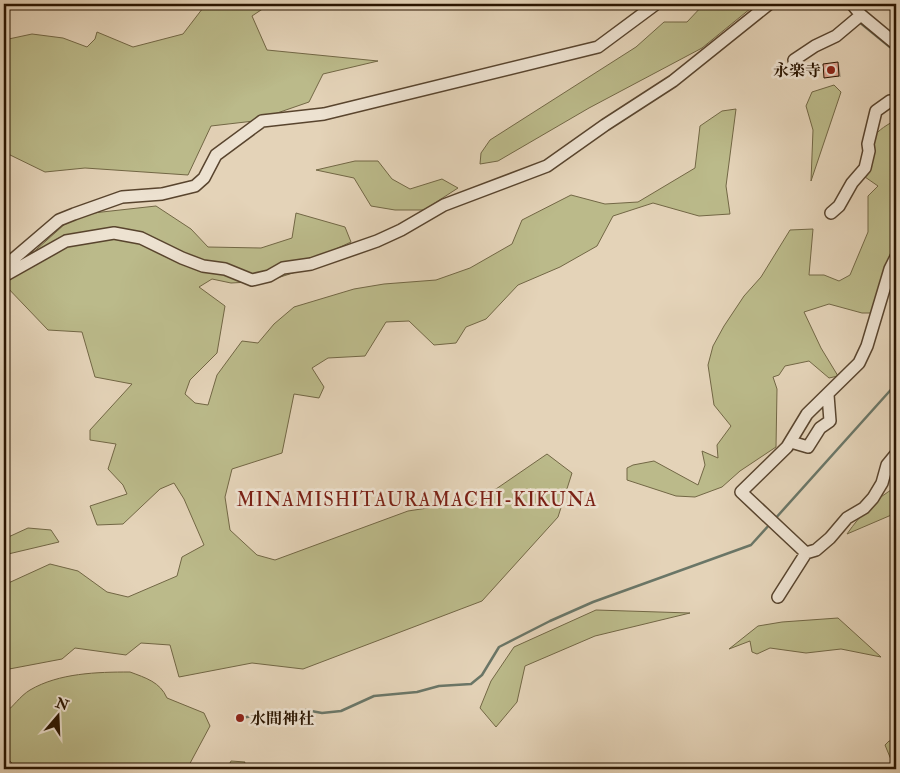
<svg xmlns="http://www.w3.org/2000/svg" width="900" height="773" viewBox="0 0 900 773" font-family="'IM FELL Double Pica','Noto Serif JP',serif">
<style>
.green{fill:#bbba8a;stroke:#726745}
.shadow{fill:#0003}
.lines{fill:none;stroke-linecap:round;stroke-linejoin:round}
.stream{stroke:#6a7667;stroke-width:2.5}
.building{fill:#e2a592;stroke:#291400}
.minor-casing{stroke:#58442e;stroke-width:14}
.minor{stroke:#ede2d1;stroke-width:11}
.poi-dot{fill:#8f2418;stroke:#ede2d1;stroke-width:2}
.labels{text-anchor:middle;stroke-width:5;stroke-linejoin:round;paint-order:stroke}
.poi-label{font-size:16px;font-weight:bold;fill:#291400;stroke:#ede2d1;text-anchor:end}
.quarter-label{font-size:19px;letter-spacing:1px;fill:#7a1f14;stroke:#ede2d1}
</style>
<rect width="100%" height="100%" fill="#e4d3b8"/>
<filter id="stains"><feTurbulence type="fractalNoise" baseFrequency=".004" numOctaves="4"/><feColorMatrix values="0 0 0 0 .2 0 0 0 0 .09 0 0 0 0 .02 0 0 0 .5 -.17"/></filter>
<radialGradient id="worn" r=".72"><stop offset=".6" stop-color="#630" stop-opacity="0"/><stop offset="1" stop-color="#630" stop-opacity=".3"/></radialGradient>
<!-- green -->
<path class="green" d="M206,4h64l-18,12 15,34 111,11 -55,13 -14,28 -55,19 -43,5 -23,49 -103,-7 -40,4 -41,-20v-112l28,-6 31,4 24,9 8,-8 2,-7 36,15 50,-13z
M704,4h52l-54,44 -113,60 -91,53 -18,3 1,-11 9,-13 146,-93 28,-25h23z
M834,85l7,7 -30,89 2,-51 -7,-24 6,-14z
M736,109l-10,77 4,28 -31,2 -46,-13 -40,13 -16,30 -37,21 -42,18 -32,34 -20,8 -10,16 -22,2 -25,-24 -23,1 -21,34 -37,2 -16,10 12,19 -5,11 -25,-4 -12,59 -50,16 -7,28 5,33 27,25 18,5 133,-49 72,-11 67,-46 25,19 -14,44 -76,84 -179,68 -51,-6 -73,14 -9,-32 -29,-2 -15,12 -51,-7 -13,11 -58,11v-85l46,-21 28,7 29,21 21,5 49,-21 5,-19 22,-12 -20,-46 -10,-16 -14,6 -37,35 -26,1 -7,-19 37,-12 -4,-9 -15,-16 8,-25 -26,-4v-10l42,-46 -37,-7 -13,-45 -34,-2 -44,-46 24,-27 47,-42 81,-9 35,23 17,18 53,1 31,-10 4,-25 49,14 6,15 -39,18 -10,10 -34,11 -37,2 -19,-4 -13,8 26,19 -8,47 -27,27 -5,14 10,9 13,2 9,-30 25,-34 16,2 16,-19 20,-17 60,-18 30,-5 52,-4 34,-12 42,-24 10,-24 49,-25 34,9 33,-2 57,-34 5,-42 22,-15z
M896,120v132l-24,61h-10l-33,-9 -25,8 17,36 17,28 -9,2 -20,-17 -24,5 -6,9 -6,2 4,12 -1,58 -36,24 -18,16 -27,10 -19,-1 -49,-16v-12l6,-3 21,-4 44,24 7,-20 -3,-14 16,7 -1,-13 14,-19 -17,-21 -6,-40 5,-19 11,-20 20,-30 17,-19 29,-47 23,-1 -4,46h15l15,6 11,-6 18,-43v-36l10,-10 -13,-9 -4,-7c9,-28 8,-36 35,-50z
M355,161h23l14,18 18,10 32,-10 16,9 -34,22h-29l-24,-4 -17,-28 -38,-8z
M896,487v26l-49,21c14,-20 28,-35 49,-47z
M28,528l23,2 8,12 -55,13v-16z
M596,610l94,3 -95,23 -70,30 -8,36 -21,25 -16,-19 11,-27 23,-34z
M838,618l43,39 -40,-8 -35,4 -36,-5 -13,6 -5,-2 -2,-11 -21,8 29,-23 24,-4z
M130,672c16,6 30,10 37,26l37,15 6,13 -23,43h-169l-14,-14v-41c9,-7 16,-18 26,-24 29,-17 67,-18 100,-18z
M896,740v29h-15l11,-7 -7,-17 4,-4z
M231,761l14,1 -3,7h-15z"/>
<!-- shadow -->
<path class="shadow" d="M837,64l2,1 2,12h-16z"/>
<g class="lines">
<!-- stream -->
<path class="stream" d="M858,21l38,31
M774,520l122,-136
M240,718l21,-3 22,3 23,-8 16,3 19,-2 33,-15 43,-4 22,-6 32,-2 11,-9 17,-28 51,-26 43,-19 158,-57 19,-21"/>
</g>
<!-- building -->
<path class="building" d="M838,62l1,14 -15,2 -1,-14z"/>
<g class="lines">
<defs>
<path id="minor" d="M852,4l9,11 35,29
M794,60l21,-14 21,-10 25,-21
M831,213l8,-7 13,-23 13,-15 4,-17 -1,-7 8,-33 14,-10h6
M4,267l55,-47 15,-6 48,-17 40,-3 33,-8 9,-8 12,-23 46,-34 62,-7 274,-67 58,-43
M4,276l62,-35 48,-8 27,5 41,20 21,8 22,3 27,11 17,-4 14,-8 28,-4 66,-23 24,-11 43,-25 103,-39 58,-41 68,-44 96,-77
M791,442l17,5 12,-19 10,-7 -2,-26
M806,553l-65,-61 46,-45 20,-33 52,-51 8,-17 23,-77 6,-12
M778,597l28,-44 10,-3 14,-12 17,-20 17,-10 9,-10 9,-15 5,-18 9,-11"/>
</defs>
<!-- minor casing -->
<use href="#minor" class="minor-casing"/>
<!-- minor -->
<use href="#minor" class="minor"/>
</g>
<!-- markers -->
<g class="poi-dot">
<circle cx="831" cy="70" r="5"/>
<circle cx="240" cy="718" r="5"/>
</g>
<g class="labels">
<!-- poi labels -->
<g class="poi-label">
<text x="821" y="76">永楽寺</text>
<text x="250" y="724" text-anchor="start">水間神社</text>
</g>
<!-- quarter labels -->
<g class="quarter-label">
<text x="417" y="506">MINAMISHITAURAMACHI-KIKUNA</text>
</g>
</g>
<!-- margin -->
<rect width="900" height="773" fill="none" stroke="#e4d3b8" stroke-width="20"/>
<rect x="5" y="5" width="890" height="763" fill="none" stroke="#291400" stroke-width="2.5"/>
<rect x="10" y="10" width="880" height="753" fill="none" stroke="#291400"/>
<!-- north arrow -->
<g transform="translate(58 716) rotate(19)" stroke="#ede2d1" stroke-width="4" paint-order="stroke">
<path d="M0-4L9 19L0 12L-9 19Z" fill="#291400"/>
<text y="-8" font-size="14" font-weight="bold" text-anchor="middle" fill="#291400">N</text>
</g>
<rect width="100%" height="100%" filter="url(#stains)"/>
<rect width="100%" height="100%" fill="url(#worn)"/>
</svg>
